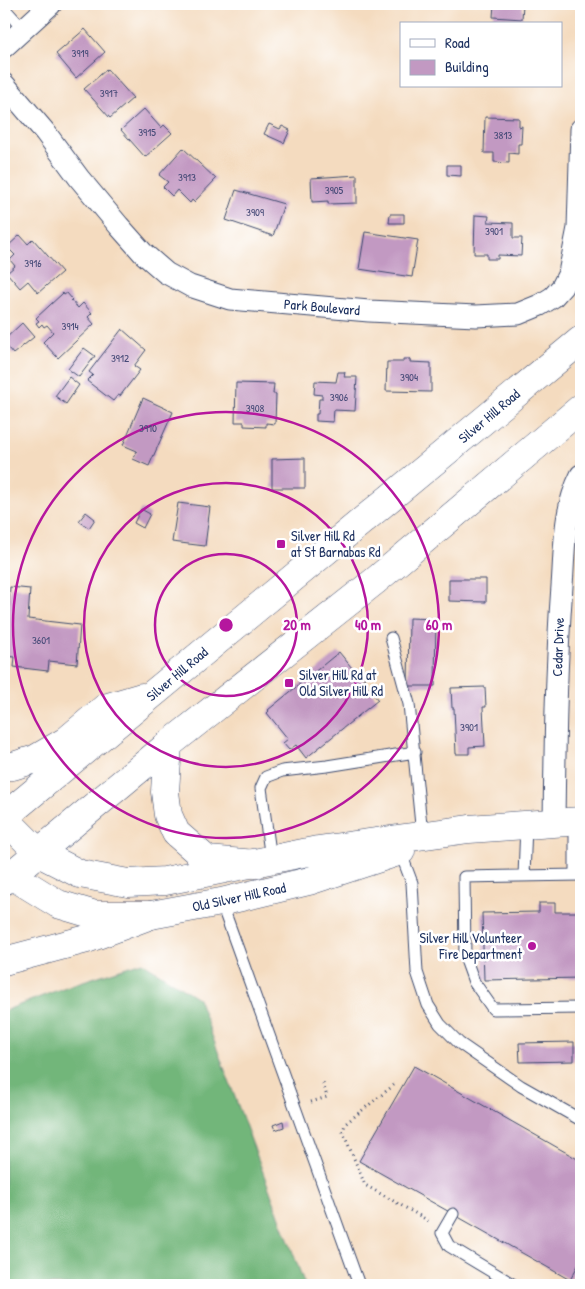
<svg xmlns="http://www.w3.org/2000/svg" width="585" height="1289" viewBox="0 0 585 1289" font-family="'Patrick Hand',sans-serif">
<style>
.forest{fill:#72b67a;stroke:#46726c}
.building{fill:#c299c2}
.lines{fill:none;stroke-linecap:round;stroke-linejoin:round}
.lane-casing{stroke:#3c496d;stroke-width:13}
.street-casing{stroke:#3c496d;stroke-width:23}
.secondary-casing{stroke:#3c496d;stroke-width:29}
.primary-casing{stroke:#3c496d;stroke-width:29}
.path{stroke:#3c496d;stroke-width:3;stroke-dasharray:1 4;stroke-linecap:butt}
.lane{stroke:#fff;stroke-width:11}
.street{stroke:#fff;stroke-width:21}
.secondary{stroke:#fff;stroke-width:28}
.primary{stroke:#fff;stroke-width:28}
.ring{fill:none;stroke:#b5179e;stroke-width:2.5}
.poi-dot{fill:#b5179e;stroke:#fff;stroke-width:2}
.labels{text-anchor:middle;stroke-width:5;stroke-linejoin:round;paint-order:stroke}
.number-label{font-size:11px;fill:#454a77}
.street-label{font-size:14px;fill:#1b2f5e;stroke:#fff}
.poi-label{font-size:14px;fill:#1b2f5e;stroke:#fff;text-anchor:start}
.centre{fill:#b5179e;stroke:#fff;stroke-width:2.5}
.ring-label{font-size:15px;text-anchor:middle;font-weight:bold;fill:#b5179e;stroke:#fff;stroke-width:5;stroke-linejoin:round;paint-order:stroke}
</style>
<rect width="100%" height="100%" fill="#fff"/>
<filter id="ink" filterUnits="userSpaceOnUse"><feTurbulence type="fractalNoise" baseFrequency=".02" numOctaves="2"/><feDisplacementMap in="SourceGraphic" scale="10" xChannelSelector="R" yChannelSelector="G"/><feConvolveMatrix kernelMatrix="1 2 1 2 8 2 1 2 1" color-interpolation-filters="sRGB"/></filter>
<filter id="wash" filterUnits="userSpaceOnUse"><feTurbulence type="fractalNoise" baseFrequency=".0096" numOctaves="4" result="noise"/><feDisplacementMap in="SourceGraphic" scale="20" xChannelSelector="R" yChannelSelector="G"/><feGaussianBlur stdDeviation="1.12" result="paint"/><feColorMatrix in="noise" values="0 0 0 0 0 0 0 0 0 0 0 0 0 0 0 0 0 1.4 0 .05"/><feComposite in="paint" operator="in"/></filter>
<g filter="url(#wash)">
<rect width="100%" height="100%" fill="#f4dbbf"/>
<!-- forest -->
<path class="forest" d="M142,962l56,36 107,287h-301v-274l67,-26z"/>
<g id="blocks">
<!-- building -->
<path class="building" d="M494,4h29l-1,15 -29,-2z
M85,29l20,23 -29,26 -20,-24z
M107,69l26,29 -23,20 -26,-29z
M144,109l17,19 3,-3 8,8 -27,24 -24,-27z
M485,117l34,1v9l3,-1 -1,18h-3v10l-9,-1v10l-15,-1v-9h-10z
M269,124l11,5 2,-3 8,4 -6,13 -20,-9z
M183,148l33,31 -22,23 -2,-2 -2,3 -13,-13 -5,6 -9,-9 5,-5 -9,-7z
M447,165h14v11l-14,-1z
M357,175v28l-29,1v-3l-16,1 -1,-24z
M236,190l48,14 -11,32 -47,-16z
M390,214h14v9h-15z
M475,215l14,1 -1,6 25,1v15h9l-1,18 -23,-1v4h-11v-5h-13z
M365,232l53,8 -6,37 -53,-8z
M20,235l8,9 5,-5 29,33 -24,21 -10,-12 -8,7 -13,-15 8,-7 -5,-6 5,-5 -8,-8z
M63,293l1,2 3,-2 5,6 -1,1 7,8 5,-5 9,10 -4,4 6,7 -36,34 -15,-16 10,-10 -6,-7 -3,2 -2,-3 -3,3 -3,-4 3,-2 -3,-3z
M22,323l12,14 -21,17 -9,-11v-3z
M122,329l24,21 -12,16 6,4 -20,26 -2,-1 -5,6 -26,-20 6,-6 -4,-3z
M84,348l11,8 -16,21 -11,-8z
M403,359h7v3l21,1v29l-45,-1 1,-29h16z
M338,372h7l-1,5h13l-2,34 -21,-1 -1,12 -17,-1v-7h2l1,-15h3v-4l-8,-1 1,-13 21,1z
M69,377l10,8 -13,19 -11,-8z
M236,383l38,1 -1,10h3l-1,30 -9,-1v4l-22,-1v-4h-9z
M143,398l30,14 -24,54 -16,-7 4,-8 -14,-6z
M305,458v30h-33v-29z
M178,503l32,4 -5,39 -33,-4z
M141,509l9,5 -7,14 -9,-5z
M86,512l9,7 -6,9 -10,-7z
M449,579h37v23l-37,-1z
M10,587l20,2 -2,30 52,6 -3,39 -28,-3 -1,10 -34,-4 1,-10 -11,-1v-39h4z
M409,618l27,1 -1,67h-27z
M339,652l17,21 3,-3 6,8 -3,2 16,20 -72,58 -10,-13 -7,5 -6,-7 5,-4 -21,-26 2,-2 -1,-1z
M485,687l1,20h-3l2,39 -16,1v7h-13l-2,-46h-2l-1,-20z
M539,903h16v9h26v66l-97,2 -2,-67 57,-1z
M574,1042v19l-54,1 -1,-19z
M414,1066l167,95v99l-11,20 -211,-119z
M283,1121l1,6 -9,3 -2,-5z"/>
</g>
</g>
<g filter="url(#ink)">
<use href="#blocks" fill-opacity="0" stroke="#3c496d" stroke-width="1"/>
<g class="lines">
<defs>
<path id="lane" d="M4,8l19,21
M391,638l18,66 13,131
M400,851l12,32 5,89 11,33 12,19 19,19 62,43 60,34
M271,859l-10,-71 5,-11 16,-6 45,-5 88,-14
M575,875v-54
M581,875l-117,2 1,80 9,25 19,27 88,-1
M524,876l2,-51
M221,902l138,383
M453,1214l-11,19 7,13 65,39"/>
<path id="street" d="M4,47l47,-43
M4,84l41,48 34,46 40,48 24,27 23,20 24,13 40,13 139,12 107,5 42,-2 22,-9 13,-8 9,-10 7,-14 9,-45 3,-99
M554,823c1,-79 2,-158 8,-237 3,-40 1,-75 19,-111"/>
<path id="secondary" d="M39,853l41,21 48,9 37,-2 153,-31 151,-21 112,-8
M11,875l47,29 37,11h56l70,-13 88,-21 92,-30"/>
<path id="primary" d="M168,745l-3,47 3,23 8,18 31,27 49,4
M4,766h9l22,-7 31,-18 39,-33 37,-11
M4,817l577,-477
M4,818l35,35
M4,881l164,-136 207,-164 206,-173
M4,961l83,-22 64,-24"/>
</defs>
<!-- lane casing -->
<use href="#lane" class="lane-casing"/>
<!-- street casing -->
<use href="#street" class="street-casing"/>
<!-- secondary casing -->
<use href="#secondary" class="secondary-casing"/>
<!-- primary casing -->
<use href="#primary" class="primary-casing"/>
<!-- path -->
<path class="path" d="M394,1085l-49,39 -2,8 22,53 64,36
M311,1102l16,-5 -4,-14
M467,1285l4,-7"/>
<!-- lane -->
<use href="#lane" class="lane"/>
<!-- street -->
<use href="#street" class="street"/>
<!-- secondary -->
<use href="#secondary" class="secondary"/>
<!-- primary -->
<use href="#primary" class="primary"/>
</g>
</g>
<!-- distance rings -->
<g class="ring">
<circle cx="226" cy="625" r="71"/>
<circle cx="226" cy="625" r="142"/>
<circle cx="226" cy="625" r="213"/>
</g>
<!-- markers -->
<g class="poi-dot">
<rect x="276" y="539" width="10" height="10" rx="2.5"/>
<rect x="284" y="678" width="10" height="10" rx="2.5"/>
<circle cx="532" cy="946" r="5"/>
</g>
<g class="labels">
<!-- number labels -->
<g class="number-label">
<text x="80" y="57">3919</text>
<text x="109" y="97">3917</text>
<text x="147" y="136">3915</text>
<text x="503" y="139">3813</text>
<text x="187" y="181">3913</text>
<text x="334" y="194">3905</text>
<text x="255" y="216">3909</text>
<text x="494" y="235">3901</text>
<text x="33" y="267">3916</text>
<text x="70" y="330">3914</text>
<text x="120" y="362">3912</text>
<text x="409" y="381">3904</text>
<text x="339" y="401">3906</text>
<text x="255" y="412">3908</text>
<text x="148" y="432">3910</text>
<text x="41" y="644">3601</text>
<text x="469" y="731">3901</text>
</g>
<!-- street labels -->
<g class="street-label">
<text transform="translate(322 307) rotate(5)" y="5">Park Boulevard</text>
<text transform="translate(489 416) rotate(-40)" y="5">Silver Hill Road</text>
<text transform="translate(558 647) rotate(-88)" y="5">Cedar Drive</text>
<text transform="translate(177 674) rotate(-40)" y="5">Silver Hill Road</text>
<text transform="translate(239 897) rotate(-12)" y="5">Old Silver Hill Road</text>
</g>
<!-- poi labels -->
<g class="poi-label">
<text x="291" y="541">Silver Hill Rd<tspan x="291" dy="16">at St Barnabas Rd</tspan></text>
<text x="299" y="680">Silver Hill Rd at<tspan x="299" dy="16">Old Silver Hill Rd</tspan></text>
<text x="522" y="943" text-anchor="end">Silver Hill Volunteer<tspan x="522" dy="16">Fire Department</tspan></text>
</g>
</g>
<circle cx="226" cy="625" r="8" class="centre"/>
<g class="ring-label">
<text x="297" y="630">20 m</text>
<text x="368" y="630">40 m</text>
<text x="439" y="630">60 m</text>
</g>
<!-- margin -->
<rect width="585" height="1289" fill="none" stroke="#fff" stroke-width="20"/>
<!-- legend -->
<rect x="400" y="22" width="162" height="65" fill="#ffffff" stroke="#a4acbf"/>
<rect x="410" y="39" width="25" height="8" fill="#ffffff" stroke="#a4acbf"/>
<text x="445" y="48" font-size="15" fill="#1b2f5e">Road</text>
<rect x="410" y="60" width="25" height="15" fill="#c299c2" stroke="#a4acbf"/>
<text x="445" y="72" font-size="15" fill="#1b2f5e">Building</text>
</svg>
